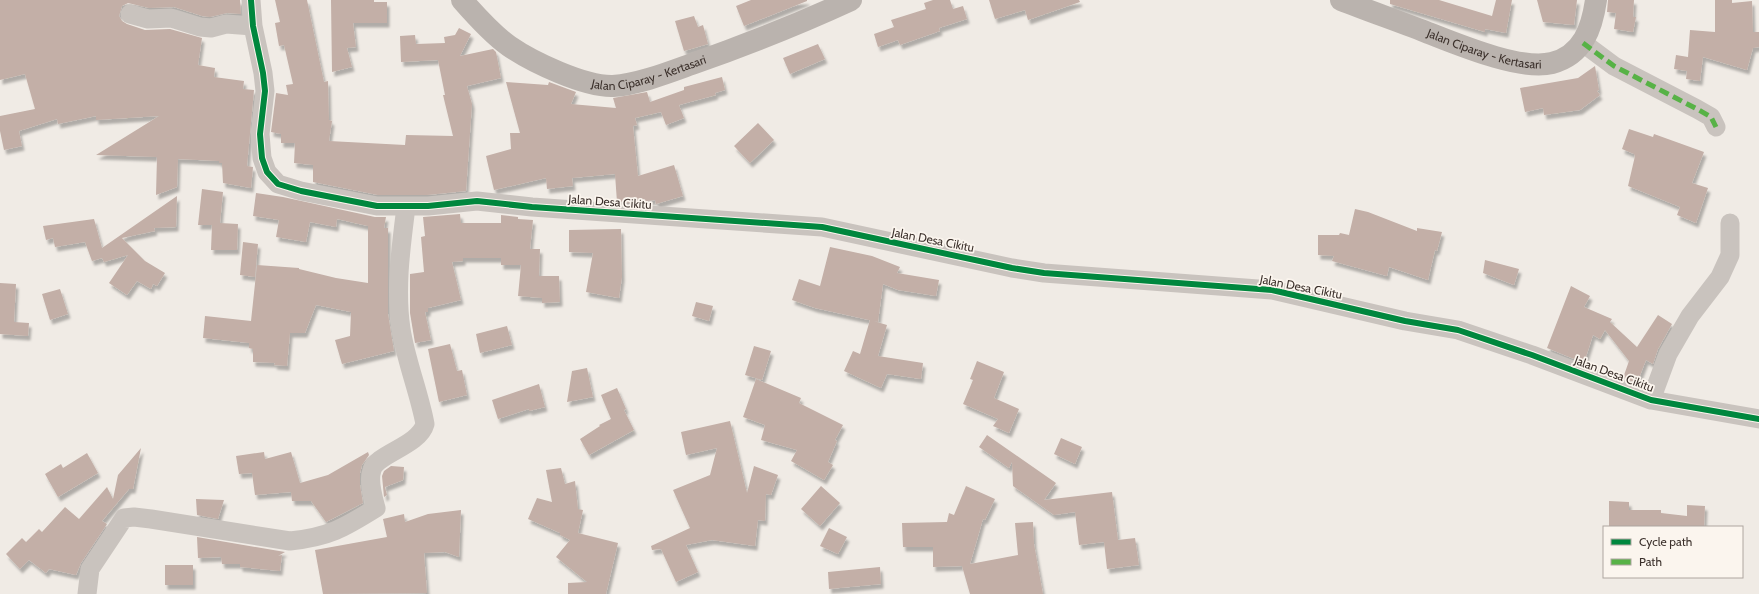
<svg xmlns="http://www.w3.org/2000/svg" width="1759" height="594" viewBox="0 0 1759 594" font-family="Cabin,sans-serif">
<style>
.building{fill:#c3afa7;filter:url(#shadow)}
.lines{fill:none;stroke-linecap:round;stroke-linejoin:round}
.minor{stroke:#c9c3be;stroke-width:19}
.secondary{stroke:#bab3ae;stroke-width:22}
.quiet{stroke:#57b246;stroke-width:5;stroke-dasharray:10 5;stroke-linecap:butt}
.cycleway-casing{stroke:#fbf5ee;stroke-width:8}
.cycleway{stroke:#00873e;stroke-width:6}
.labels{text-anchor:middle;stroke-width:3.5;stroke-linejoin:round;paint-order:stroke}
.street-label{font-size:12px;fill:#3b302b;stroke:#fbf5ee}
</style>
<defs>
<filter id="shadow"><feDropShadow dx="2.5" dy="4.5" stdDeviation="1" flood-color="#0004"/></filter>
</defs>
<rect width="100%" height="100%" fill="#f0ebe5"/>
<!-- building -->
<path class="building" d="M0,0h240l1,14 -14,-1 -17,4 -8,-1 -28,-9 -25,1 -21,-5 -6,3 -3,10 3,5 5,3 18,6 25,-1 32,9 -4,27 17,3 -1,9 30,4 -1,8 11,1 -7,76 6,1 -2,21 -28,-5 -1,-20h-3v-2l-41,-2 -1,28 -21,8 1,-38 -61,-2 63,-39 -63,4v-4l-38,8 -1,-5 -38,12 3,15 -18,4 -4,-19v-15l35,-7 -10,-35 -25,6z
M275,0h32l17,82 4,-1 1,39 3,1 -3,20 76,4 1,-10 47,1 -10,-41h2l-7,-35 -37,2 -1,-26 15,-1 1,9 29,-1 -1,-6 11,-2 4,-7 12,6 -11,22 33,-7 3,3 5,26 -34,8 5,18 -6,87 -39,4h-49l-65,-13v-17l-19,-2 1,-20h-14v-9l-10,-2 5,-39 12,2 -2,-10 7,-1 -9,-39 -5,1 -4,-23 5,-1z
M331,0h43v2h13v21h-34l3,24 -9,1 5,19 -20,5z
M751,0h56v1l-63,25 -8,-20z
M933,0h17l3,9 10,-3 4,13 -28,9 1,3 -40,14 -2,-5 -20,7 -4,-13 20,-7 -3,-7 35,-11 -2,-6z
M989,0h90l1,2 -52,18 -3,-10 -30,9z
M1390,0h49l53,16 4,-16h16l-6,33 -21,-4v3l-95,-28z
M1537,0h40l-3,25 -31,-3z
M1608,0h26l-1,17h3l-3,15 -19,-3 2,-16 -9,-1z
M1715,0h17v3l20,-2 1,31h6v15l-6,1 -6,22 -44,-13 -3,24 -14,-2 1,-8 -13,-2 2,-14 12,2 2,-27 25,2z
M694,16l4,11 5,-2 5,19 -24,7 -9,-30z
M818,44l7,15 -35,15 -7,-16z
M1595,66l4,24 -2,1 3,4 -20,15 -36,5 -1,-7 -18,4 -5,-24 58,-10z
M722,77l3,13 -10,3 1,2 -37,10 5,13 -18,7 -5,-13 -26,6 2,7 -4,1 5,50 36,-11 9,31 -27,8 -1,-4 -24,3 -14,-1 -2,-28 -43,4 1,8 -26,3 -1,-11 -52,12 -8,-34 25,-7 -1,-16h10l-14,-51 42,3 1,-3 27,10 -5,12 45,4 -3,-10 34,-6 3,10 34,-12v-3z
M758,123l16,17 -24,23 -16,-17z
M1629,129l24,8 1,-3 50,18 -12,31 16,5 -12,35 -19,-8 3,-8 -52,-21 7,-30 -1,-2 -12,-5z
M202,189l21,3 -3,31 18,1 -1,26h-26l1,-25h-14z
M256,193l27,4 92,20h11l-2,11h4v86l6,37 -52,13 -7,-24 15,-4 1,-24 -35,-7 -11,28h-15l-3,33 -13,-1 1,-2 -22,-1v-13l-4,-1v-5l-46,-5 2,-22 46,5 6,-56 42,3v1l37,9 32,5v-57l-31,-7 -1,8 -26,-5 -4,20 -30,-5 3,-17 -26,-4z
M177,196l-1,31 -22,1 1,3 -33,7 23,23 20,12 -8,13 -4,-2 -2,5 -14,-8 -10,14 -18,-12 19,-28 -24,7 -2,-4 -10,3 -7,-19 -30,5 -2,-9 -7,2 -3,-14 51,-7 8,29z
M1355,209l13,3 49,19v-3l25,4 -5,19 -2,-1 -7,30 -39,-13 -2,9 -55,-15 2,-5 -16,-1v-20h21l1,-2 9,2z
M460,214l1,9h40v-8l17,2v2l15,1 -3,29h10l-1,27h20l1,26 -18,1v-5l-24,-2 3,-31h-20v-7h-38v3l-11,1 9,38 -33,8v4h-3l6,28 -16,3 -5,-30v-39l14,-2 -3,-35 4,-1 -2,-19z
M621,229l1,48 -3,21 -33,-6 7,-39 -24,-1v-22z
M243,242l15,2 -3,33 -15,-2z
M830,247l42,9 28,11 -3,6 42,7 -3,16 -38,-6 -15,-6 -5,38 -63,-14 -23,-8 7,-21 21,7z
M1485,260l34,9 -5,16 -31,-12z
M0,283l16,1 -2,38 15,1 -1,13 -28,-2z
M1571,286l19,10 -6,11 28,12 -2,3 27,25 21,-32 14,9 -14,25 -5,15 -7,-4 -9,23 -14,-5 6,-17 -24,-31 -5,9 -7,-4 -9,28 -37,-15z
M60,289l8,25 -18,6 -8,-26z
M696,302l17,4 -4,15 -17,-5z
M870,320l17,5 -9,31 45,7 -2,16 -34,-5 -6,14 -37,-17 9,-20 7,3z
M507,326l5,19 -32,8 -4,-19z
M450,344l7,27 5,-1 5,25 -28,7 -11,-53z
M754,346l17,5 -9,29 -17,-5z
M977,361l27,11 -10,26 25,11 -10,24 -16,-7 5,-7 -35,-15 10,-24 -3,-1z
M587,368l6,29 -26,5 5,-31z
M756,379l45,19 -2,5 44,22 -8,15 2,1 -9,21 5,3 -9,15 -33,-19 6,-11 -36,-10 4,-15 -22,-8z
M539,384l6,23 -16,4v-2l-31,10 -6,-19z
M617,388l9,21 -2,1 10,20 -45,25 -9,-16 20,-13 -1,-1 12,-6 -10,-24z
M730,421l17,72 7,-27 24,9 -7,20 -5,-1 -1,27 -7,-1 -3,26 -43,-6 -26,5 12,27 -22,10 -15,-33 -9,1 -1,-4 39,-18 -17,-38 37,-15 7,-27 -31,7 -5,-23z
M987,435l69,48 -12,17 68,-8 6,48 17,-2 4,27 -32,4 -3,-27 -25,3 -4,-33 -21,3 -41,-29 -1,-24 -3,6 -30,-21z
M1061,438l21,9 -7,17 -21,-10z
M141,448l-8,41h-4l-27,32 5,3 -26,39 -5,12 -27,-6 -3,4 -17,-13 -9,9 -14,-15 16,-16 4,4 13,-13 3,3 23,-25 14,12 28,-32 6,12 5,-24z
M264,452l1,7 26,-7 9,31 28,-8 40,-23 1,3 -7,10 -2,8v12l3,18 -37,19 -15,-21h-19l-1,-9 -36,3 -3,-22 -13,1 -3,-18z
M87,453l11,20 -40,24 -13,-23 16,-10 2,4z
M391,466l13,1 -1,13 -18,7 2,8 -3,2 -2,-21 2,-5z
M561,468l4,16 10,-3 3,28 5,1 -5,23 40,10 -12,51h-38v-11l19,-1 -31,-25 14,-17 -10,-5v-2l-32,-14 9,-21 15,4 -6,-32z
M821,486l19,17 -20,23 -19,-17z
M966,486l29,13 -10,21 -2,-1 -13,45 48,-9 -3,-32 18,-1 1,22 9,50h-73l-8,-28 -29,1v-20h-30l-1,-24 45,-1 2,-9 5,2z
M196,499l28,1 -6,19 -21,-4z
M1609,501l20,1v8h32v3l26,3v-11l18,1 -1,21h-95z
M461,510l-2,47 -14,-5 -21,1 3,40 -104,1 -8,-44 72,-13 -4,-18 21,-5 1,8 23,-8z
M829,528l18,9 -9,17 -18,-8z
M197,537l88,15 -7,4 4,-1 -2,16 -40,-4v-3h-18l-1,-7 -23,1z
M165,565h28v20h-28z
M880,567l1,17 -52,5 -1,-17z"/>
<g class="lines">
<!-- minor -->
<path class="minor" d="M251,0l2,26 10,47 2,18 -5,43 2,24 5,14 11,12 23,7 76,15h51l49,-5 55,6 290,20 190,41 32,5 228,17 133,31 53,9 74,25 119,45 108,19
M130,14l18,5 23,-1 29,9 11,1 15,-4 27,2
M1583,43l31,23 83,43 14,8 5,10
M1651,400l17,-46 22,-38 30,-39 10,-22v-32
M87,594l3,-25 34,-51 10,-1 17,2 139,22c39,-4 54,-13 86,-33 -3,-11 -8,-27 -4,-38 4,-16 47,-24 53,-46 -6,-32 -19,-63 -24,-95 -6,-41 0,-82 5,-122"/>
<!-- secondary -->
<g class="secondary">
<path id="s1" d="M462,0c14,16 30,34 47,46 23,16 76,41 104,40 26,-2 54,-13 79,-22 54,-19 107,-40 159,-64"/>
<path id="s2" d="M1341,0c28,11 57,21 85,32 31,12 94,39 126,31 31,-8 40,-35 44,-63"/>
</g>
<!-- quiet -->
<path class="quiet" d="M1583,43l31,23 83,43 14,8 5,10"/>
<defs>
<path id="cycleway" d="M251,0l2,26 10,47 2,18 -5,43 2,24 5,14 11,12 23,7 76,15h51l49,-5 55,6 290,20 190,41 32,5 228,17 133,31 53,9 74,25 119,45 108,19"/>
</defs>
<!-- cycleway casing -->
<use href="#cycleway" class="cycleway-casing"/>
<!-- cycleway -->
<use href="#cycleway" class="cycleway"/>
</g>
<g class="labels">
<!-- street labels -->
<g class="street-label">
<text dy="4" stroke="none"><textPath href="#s2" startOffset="152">Jalan Ciparay - Kertasari</textPath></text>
<text dy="4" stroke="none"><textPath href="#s1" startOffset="216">Jalan Ciparay - Kertasari</textPath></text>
<text transform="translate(610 202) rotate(4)" y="4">Jalan Desa Cikitu</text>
<text transform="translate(933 240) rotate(11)" y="4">Jalan Desa Cikitu</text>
<text transform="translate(1301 287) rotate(11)" y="4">Jalan Desa Cikitu</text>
<text transform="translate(1614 374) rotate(20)" y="4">Jalan Desa Cikitu</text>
</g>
</g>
<!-- legend -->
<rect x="1603" y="526" width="140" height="52" fill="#fbf5ee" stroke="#aea6a0"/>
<rect x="1611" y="539" width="20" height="6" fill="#00873e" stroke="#aea6a0"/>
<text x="1639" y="546" font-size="12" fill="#3b302b">Cycle path</text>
<rect x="1611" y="559" width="20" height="6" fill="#57b246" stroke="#aea6a0"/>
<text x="1639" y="566" font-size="12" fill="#3b302b">Path</text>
</svg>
